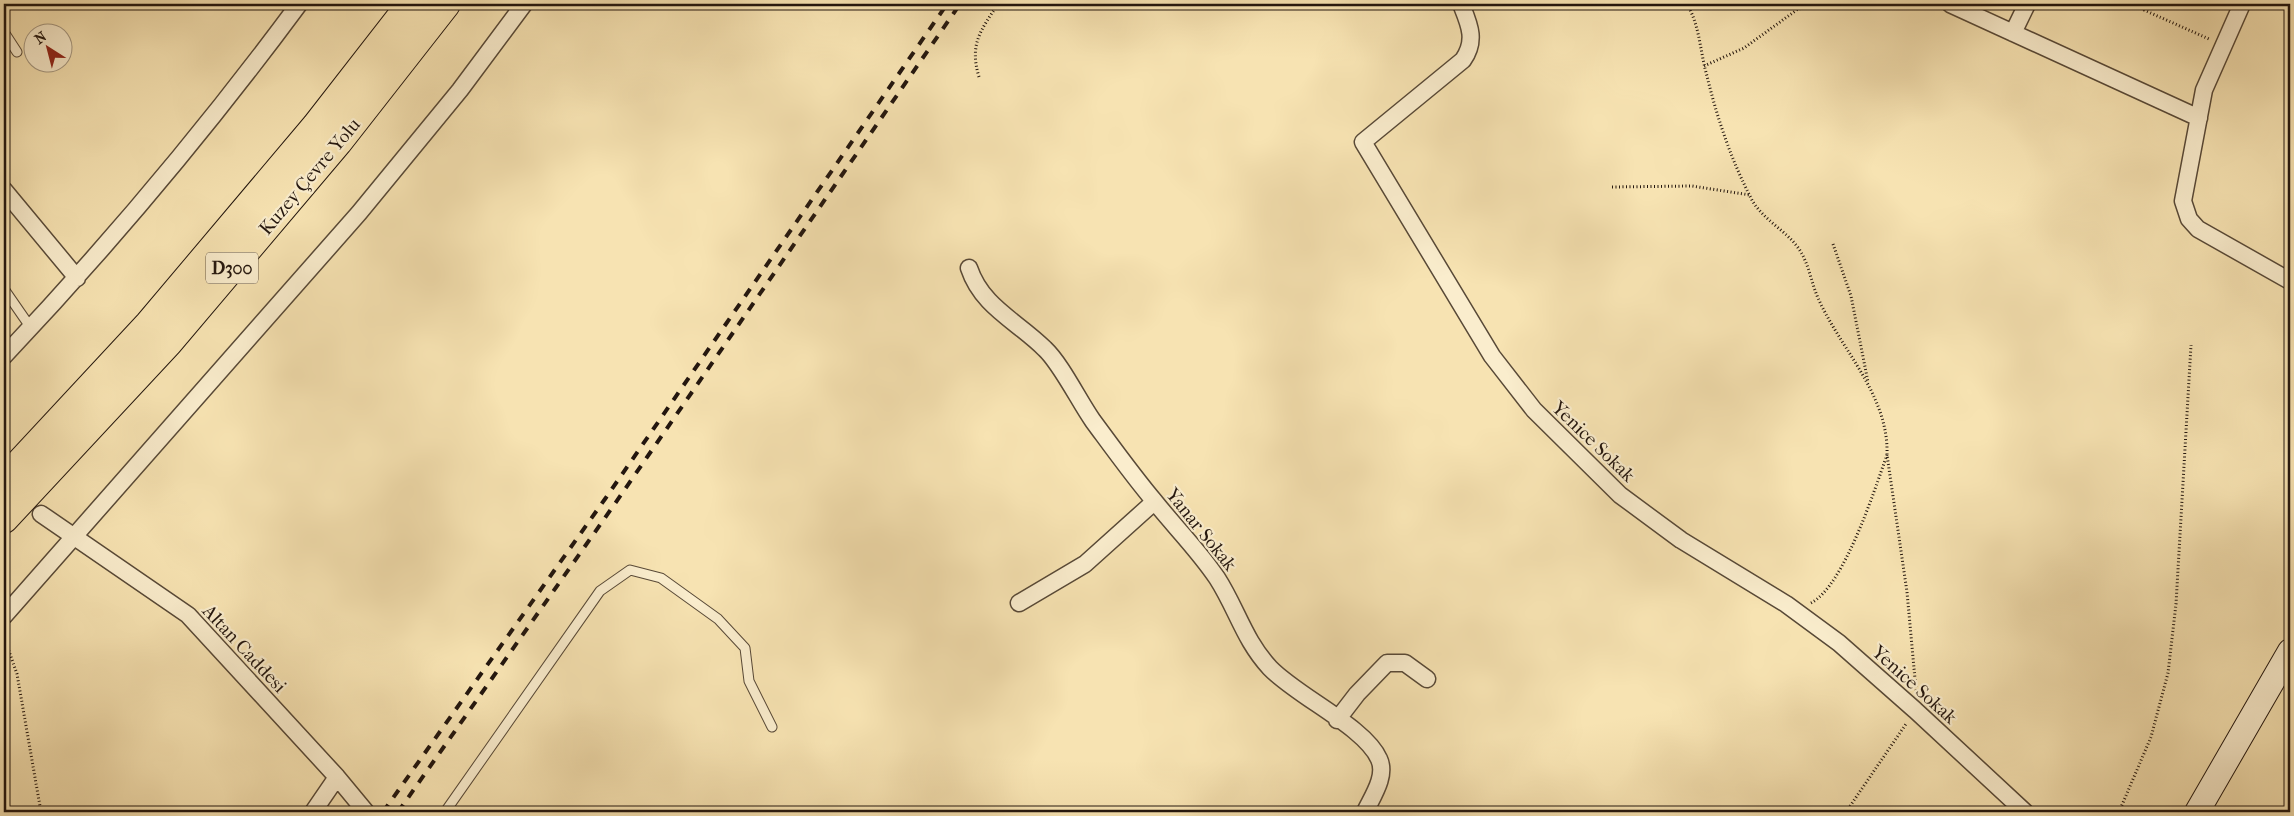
<svg xmlns="http://www.w3.org/2000/svg" width="2294" height="816" viewBox="0 0 2294 816" font-family="'IM FELL French Canon',serif">
<style>
.lines{fill:none;stroke-linecap:round;stroke-linejoin:round}
.lane-casing{stroke:#584937;stroke-width:11}
.street-casing{stroke:#584937;stroke-width:19}
.secondary-casing{stroke:#23160e;stroke-width:26}
.highway-casing{stroke:#23160e;stroke-width:30}
.path{stroke:#23160e;stroke-width:3;stroke-dasharray:1 2.5;stroke-linecap:butt}
.lane{stroke:#faedcd;stroke-width:9}
.street{stroke:#faedcd;stroke-width:16}
.secondary{stroke:#faedcd;stroke-width:24}
.highway{stroke:#f7e3b2;stroke-width:28}
.rail{stroke:#23160e;stroke-width:4;stroke-dasharray:9 9;stroke-linecap:butt}
.labels{text-anchor:middle;stroke-width:4.5;stroke-linejoin:round;paint-order:stroke}
.shield{fill:#faedcd;stroke:#645647;stroke-width:1}
.shield-label{font-size:18px;font-weight:bold;fill:#23160e}
.street-label{font-size:19px;fill:#23160e;stroke:#faedcd}
</style>
<rect width="100%" height="100%" fill="#f7e3b2"/>
<filter id="stains"><feTurbulence type="fractalNoise" baseFrequency=".004" numOctaves="4"/><feColorMatrix values="0 0 0 0 .2 0 0 0 0 .09 0 0 0 0 .02 0 0 0 .5 -.17"/></filter>
<radialGradient id="worn" r=".72"><stop offset=".6" stop-color="#630" stop-opacity="0"/><stop offset="1" stop-color="#630" stop-opacity=".3"/></radialGradient>
<g class="lines">
<defs>
<path id="lane" d="M4,32l13,20
M4,289l27,39
M445,812l155,-221 30,-21 31,8 57,41 27,29 4,33 23,46"/>
<path id="street" d="M1461,4c8,20 16,36 2,56l-100,82 129,214 42,54 86,85 61,45 105,64 53,39 76,67 110,102
M1950,4l249,114
M2242,4l-38,86 -21,111 6,18 9,10 92,52
M2013,33l14,-29
M4,190l73,88
M969,268c13,39 48,53 76,81 16,15 34,52 48,72 20,27 40,55 62,81 20,25 44,49 62,76 20,31 27,62 53,90 28,29 95,59 109,91 8,17 -7,38 -14,53
M4,356c105,-111 204,-229 295,-352
M41,514l147,101 149,162 29,35
M1019,603l66,-39 69,-62
M4,616l355,-403 101,-123 64,-86
M1337,720l20,-26 30,-31h18l22,16
M313,812l24,-35"/>
<path id="secondary" d="M2197,812l93,-161"/>
<path id="highway" d="M4,480l145,-156 167,-198 95,-122
M4,519l164,-176 170,-201 108,-138"/>
</defs>
<!-- lane casing -->
<use href="#lane" class="lane-casing"/>
<!-- street casing -->
<use href="#street" class="street-casing"/>
<!-- secondary casing -->
<use href="#secondary" class="secondary-casing"/>
<!-- highway casing -->
<use href="#highway" class="highway-casing"/>
<!-- path -->
<path class="path" d="M1687,4c13,22 13,48 20,72 10,42 25,86 45,124 11,20 35,31 47,49 10,15 12,33 19,49 23,52 71,97 69,157l20,137 9,98
M2140,4l4,6 65,29
M1704,66l40,-18 54,-39 28,-5
M979,77c-10,-33 2,-47 19,-73
M1612,187l80,-1 58,9
M1833,244l18,52 17,86
M1811,603c33,-17 63,-112 76,-148
M4,637l13,37 24,138
M1846,812l60,-88
M2119,812l32,-75 17,-64 8,-69 15,-259"/>
<!-- lane -->
<use href="#lane" class="lane"/>
<!-- street -->
<use href="#street" class="street"/>
<!-- secondary -->
<use href="#secondary" class="secondary"/>
<!-- highway -->
<use href="#highway" class="highway"/>
<!-- rail -->
<path class="rail" d="M383,812l222,-313 342,-495
M398,812l216,-307 346,-501"/>
</g>
<g class="labels">
<!-- shield labels -->
<rect class="shield" x="206" y="252.5" width="52" height="31" rx="4"/>
<g class="shield-label">
<text x="232" y="274">D300</text>
</g>
<!-- street labels -->
<g class="street-label">
<text transform="translate(309 176) rotate(-50)" y="7">Kuzey Çevre Yolu</text>
<text transform="translate(1594 441) rotate(44)" y="7">Yenice Sokak</text>
<text transform="translate(1202 529) rotate(51)" y="7">Yanar Sokak</text>
<text transform="translate(245 648) rotate(47)" y="7">Altan Caddesi</text>
<text transform="translate(1915 684) rotate(42)" y="7">Yenice Sokak</text>
</g>
</g>
<!-- margin -->
<rect width="2294" height="816" fill="none" stroke="#f7e3b2" stroke-width="20"/>
<rect x="5" y="5" width="2284" height="806" fill="none" stroke="#23160e" stroke-width="2.5"/>
<rect x="10" y="10" width="2274" height="796" fill="none" stroke="#23160e"/>
<!-- north arrow -->
<g transform="translate(48 48) rotate(324)"><circle r="24" fill="#faedcd" stroke="#a49781"/>
<path d="M0-4L9 19L0 12L-9 19Z" fill="#8f2418"/>
<text y="-8" font-size="14" font-weight="bold" text-anchor="middle" fill="#23160e">N</text>
</g>
<rect width="100%" height="100%" filter="url(#stains)"/>
<rect width="100%" height="100%" fill="url(#worn)"/>
</svg>
